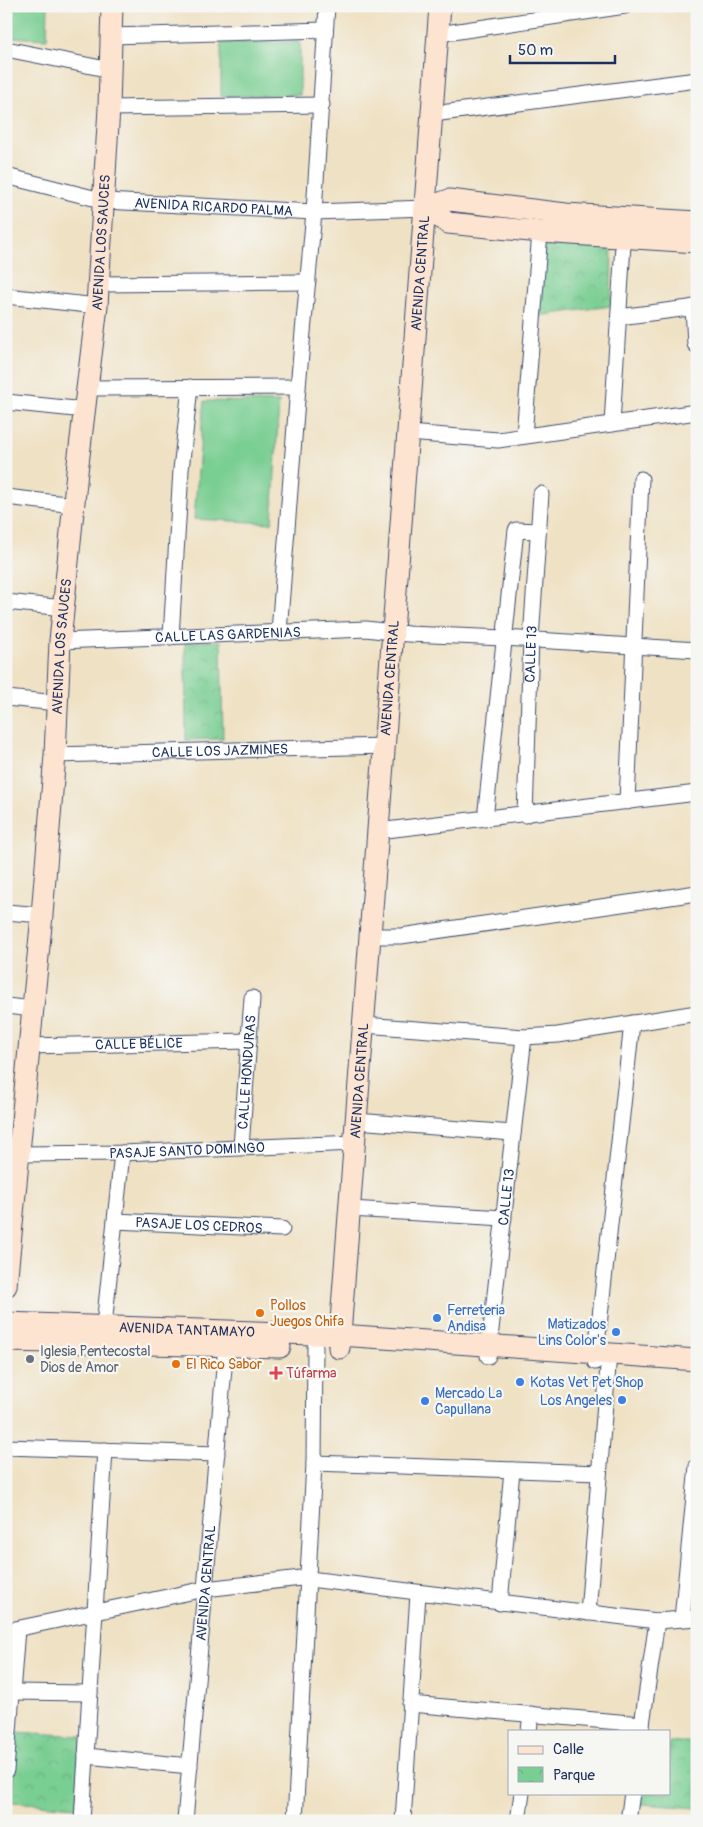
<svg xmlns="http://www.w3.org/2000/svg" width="703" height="1827" viewBox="0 0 703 1827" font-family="Pangolin,sans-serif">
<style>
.park{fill:url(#park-crowns);stroke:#4a7e78}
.garden{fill:#79ce92;stroke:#4a7e78}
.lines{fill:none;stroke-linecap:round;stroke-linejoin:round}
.street-casing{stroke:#3b4a6d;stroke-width:17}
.secondary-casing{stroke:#3b4a6d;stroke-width:23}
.street{stroke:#fff;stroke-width:15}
.secondary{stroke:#fde4d1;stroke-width:21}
.food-dot{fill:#e8710a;stroke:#f6f6f2;stroke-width:2}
.shop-dot{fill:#3f7fe0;stroke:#f6f6f2;stroke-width:2}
.worship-dot{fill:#6b7280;stroke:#f6f6f2;stroke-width:2}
.health-dot{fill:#e0444e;stroke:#f6f6f2;stroke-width:2}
.labels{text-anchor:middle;stroke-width:4.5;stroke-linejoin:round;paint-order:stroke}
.street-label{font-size:14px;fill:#1b2f5e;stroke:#f6f6f2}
.food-label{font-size:14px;fill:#c56008;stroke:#f6f6f2;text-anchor:start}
.shop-label{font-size:14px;fill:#366cbe;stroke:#f6f6f2;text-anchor:start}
.worship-label{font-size:14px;fill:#5b616d;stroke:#f6f6f2;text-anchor:start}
.health-label{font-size:14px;fill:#be3a42;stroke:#f6f6f2;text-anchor:start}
</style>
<defs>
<pattern id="park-crowns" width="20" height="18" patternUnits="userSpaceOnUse" patternTransform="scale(1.25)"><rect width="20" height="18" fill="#79ce92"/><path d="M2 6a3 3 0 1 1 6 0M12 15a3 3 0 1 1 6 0" fill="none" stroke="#68b180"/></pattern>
</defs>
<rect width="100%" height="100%" fill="#f6f6f2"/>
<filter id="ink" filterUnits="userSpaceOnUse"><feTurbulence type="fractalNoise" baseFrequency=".02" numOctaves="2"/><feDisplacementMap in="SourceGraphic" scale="10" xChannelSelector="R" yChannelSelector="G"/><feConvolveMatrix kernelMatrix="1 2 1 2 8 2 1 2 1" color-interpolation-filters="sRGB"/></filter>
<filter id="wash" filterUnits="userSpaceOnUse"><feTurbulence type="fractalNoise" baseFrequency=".0096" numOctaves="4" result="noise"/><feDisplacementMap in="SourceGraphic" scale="20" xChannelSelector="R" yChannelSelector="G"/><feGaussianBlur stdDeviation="1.12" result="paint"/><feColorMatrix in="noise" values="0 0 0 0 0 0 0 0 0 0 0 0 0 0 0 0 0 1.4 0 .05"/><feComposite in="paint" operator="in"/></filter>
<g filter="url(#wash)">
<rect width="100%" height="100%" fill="#efe1c3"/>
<!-- park -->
<path class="park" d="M612,242l-1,64 -74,10 7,-71z
M221,641l2,98 -37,1 -1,-98z
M16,1732l66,4 -5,71 -65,-5z
M669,1742h28v66l-55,-4 1,-11h26z"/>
<!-- garden -->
<path class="garden" d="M7,6h41l-1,33 -41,-2z
M300,42v53l-79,1v-53z
M204,401l75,1 -7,121 -78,-4z"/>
</g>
<g filter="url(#ink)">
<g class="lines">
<defs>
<g id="street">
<path d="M439,34l186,-28"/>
<path d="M111,36l214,-6"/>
<path d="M6,49l105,21"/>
<path d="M109,108l213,-3"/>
<path d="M433,114l264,-34"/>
<path id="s1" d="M6,176l99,25 209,11 112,-4"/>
<path d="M99,284l209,-2"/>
<path d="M6,296l91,10"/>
<path d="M693,307l2,37 2,2"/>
<path d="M619,317l78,-10"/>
<path d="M87,388l211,-1"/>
<path d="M6,402l79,8"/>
<path d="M612,424l12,-196"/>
<path d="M408,433l90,7 199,-28"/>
<path d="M524,436l16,-204"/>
<path d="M6,497l68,8"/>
<path d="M6,602l58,6"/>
<path d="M279,632l19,-245 16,-175 13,-206"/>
<path d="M171,637l10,-167 9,-83"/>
<path id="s2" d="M60,641l306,-12 42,5 96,4 193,12"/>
<path d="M6,698l52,5"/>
<path id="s3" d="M55,755l330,-9"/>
<path d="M627,802l14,-323"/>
<path id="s4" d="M525,815l6,-176 10,-145"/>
<path d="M485,819l31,-289 22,1"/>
<path d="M378,831l319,-38"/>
<path d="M6,912l36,3"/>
<path d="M370,936h31l296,-43"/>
<path d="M6,1006l27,3"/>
<path d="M364,1025l160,12 34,-2 139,-22"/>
<path id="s5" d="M29,1046l220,-5"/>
<path d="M356,1121l157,12"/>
<path id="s6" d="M241,1147l11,-149"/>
<path id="s7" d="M19,1154l103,-1 233,-10"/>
<path d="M350,1209l154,9"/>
<path id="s8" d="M115,1221l167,8"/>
<path d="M104,1326l18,-173"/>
<path id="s9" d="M488,1356l36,-319"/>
<path d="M595,1362l37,-339"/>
<path d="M6,1447l211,7"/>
<path d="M314,1463l285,10"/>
<path d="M500,1603l12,-133"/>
<path d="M588,1613l21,-259"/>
<path d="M682,1619l15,-153"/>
<path d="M6,1631l199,-42 96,-11 356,43 40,-3"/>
<path d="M12,1692l78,1"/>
<path d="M410,1704l232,20"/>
<path d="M529,1731l2,-17"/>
<path d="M641,1731l16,-110"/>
<path d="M86,1756l104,10"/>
<path d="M6,1770l11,-141"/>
<path d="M82,1821l23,-371"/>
<path id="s10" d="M185,1821l41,-476"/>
<path d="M295,1821l19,-358 1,-116"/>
<path d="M403,1821l15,-227"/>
<path d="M518,1821l4,-28"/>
<path d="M628,1821l4,-28"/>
</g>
<g id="secondary">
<path d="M426,208l22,15 92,9 157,10"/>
<path d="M426,208l23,-8 117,14 131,8"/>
<path id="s11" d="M6,1286l36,-371 13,-160 5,-114 17,-169 20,-166 12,-198 3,-102"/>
<path id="s12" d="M6,1323l334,12 357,25"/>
<path d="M6,1341l274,6"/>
<path id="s13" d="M339,1348l101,-1342"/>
</g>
</defs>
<!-- street casing -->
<use href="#street" class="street-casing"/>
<!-- secondary casing -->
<use href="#secondary" class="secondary-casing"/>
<!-- street -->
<use href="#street" class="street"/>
<!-- secondary -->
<use href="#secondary" class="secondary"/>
</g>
</g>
<!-- markers -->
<g class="food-dot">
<circle cx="260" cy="1313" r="5"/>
<circle cx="176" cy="1364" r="5"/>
</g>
<g class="shop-dot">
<circle cx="437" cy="1318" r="5"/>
<circle cx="616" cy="1332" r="5"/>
<circle cx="520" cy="1382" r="5"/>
<circle cx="622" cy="1400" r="5"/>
<circle cx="425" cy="1401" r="5"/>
</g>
<circle class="worship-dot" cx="30" cy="1359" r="5"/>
<path class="health-dot" d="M273.5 1365.5h5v5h5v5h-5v5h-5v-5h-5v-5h5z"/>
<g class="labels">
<!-- street labels -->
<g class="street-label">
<text dy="5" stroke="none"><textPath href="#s1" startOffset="211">AVENIDA RICARDO PALMA</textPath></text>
<text dy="5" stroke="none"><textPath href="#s11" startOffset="1048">AVENIDA LOS SAUCES</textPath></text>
<text dy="5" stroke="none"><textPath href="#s13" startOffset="1078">AVENIDA CENTRAL</textPath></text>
<text dy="5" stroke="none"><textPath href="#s2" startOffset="168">CALLE LAS GARDENIAS</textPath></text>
<text dy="5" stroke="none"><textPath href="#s11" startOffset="642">AVENIDA LOS SAUCES</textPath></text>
<text dy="5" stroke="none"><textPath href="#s4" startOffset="161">CALLE 13</textPath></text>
<text dy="5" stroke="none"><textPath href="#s13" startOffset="672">AVENIDA CENTRAL</textPath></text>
<text dy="5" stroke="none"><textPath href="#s3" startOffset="165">CALLE LOS JAZMINES</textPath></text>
<text dy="5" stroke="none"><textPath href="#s5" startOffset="110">CALLE BÉLICE</textPath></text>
<text dy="5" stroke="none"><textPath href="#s6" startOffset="75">CALLE HONDURAS</textPath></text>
<text dy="5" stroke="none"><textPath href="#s13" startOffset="268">AVENIDA CENTRAL</textPath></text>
<text dy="5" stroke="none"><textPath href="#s7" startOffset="168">PASAJE SANTO DOMINGO</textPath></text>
<text dy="5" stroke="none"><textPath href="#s9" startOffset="160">CALLE 13</textPath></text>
<text dy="5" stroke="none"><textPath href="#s8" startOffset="84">PASAJE LOS CEDROS</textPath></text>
<text dy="5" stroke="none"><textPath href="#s12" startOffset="181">AVENIDA TANTAMAYO</textPath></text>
<text dy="5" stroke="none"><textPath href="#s10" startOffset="239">AVENIDA CENTRAL</textPath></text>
</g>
<!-- food labels -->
<g class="food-label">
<text x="270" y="1310">Pollos<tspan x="270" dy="16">Juegos Chifa</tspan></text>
<text x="186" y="1369">El Rico Sabor</text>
</g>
<!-- shop labels -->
<g class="shop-label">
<text x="447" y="1315">Ferreteria<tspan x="447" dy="16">Andisa</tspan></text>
<text x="606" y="1329" text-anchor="end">Matizados<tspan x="606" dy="16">Lins Color's</tspan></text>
<text x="530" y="1387">Kotas Vet Pet Shop</text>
<text x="435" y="1398">Mercado La<tspan x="435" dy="16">Capullana</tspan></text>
<text x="612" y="1405" text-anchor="end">Los Angeles</text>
</g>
<!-- worship labels -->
<g class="worship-label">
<text x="40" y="1356">Iglesia Pentecostal<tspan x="40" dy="16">Dios de Amor</tspan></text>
</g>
<!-- health labels -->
<g class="health-label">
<text x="286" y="1378">Túfarma</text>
</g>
</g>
<!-- margin -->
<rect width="703" height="1827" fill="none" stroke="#f6f6f2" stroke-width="25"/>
<!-- legend -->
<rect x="508" y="1730" width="162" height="65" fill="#f6f6f2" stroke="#9ea6b7"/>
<rect x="518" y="1746" width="25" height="8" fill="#fde4d1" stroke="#9ea6b7"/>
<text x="553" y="1754" font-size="15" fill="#1b2f5e">Calle</text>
<rect x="518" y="1767" width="25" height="15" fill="url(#park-crowns)" stroke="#9ea6b7"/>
<text x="553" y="1780" font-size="15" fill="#1b2f5e">Parque</text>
<!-- scale -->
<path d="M510 55v8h105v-8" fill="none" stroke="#1b2f5e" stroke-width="2.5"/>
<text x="518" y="55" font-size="15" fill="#1b2f5e" stroke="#f6f6f2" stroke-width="4" paint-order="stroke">50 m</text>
</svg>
